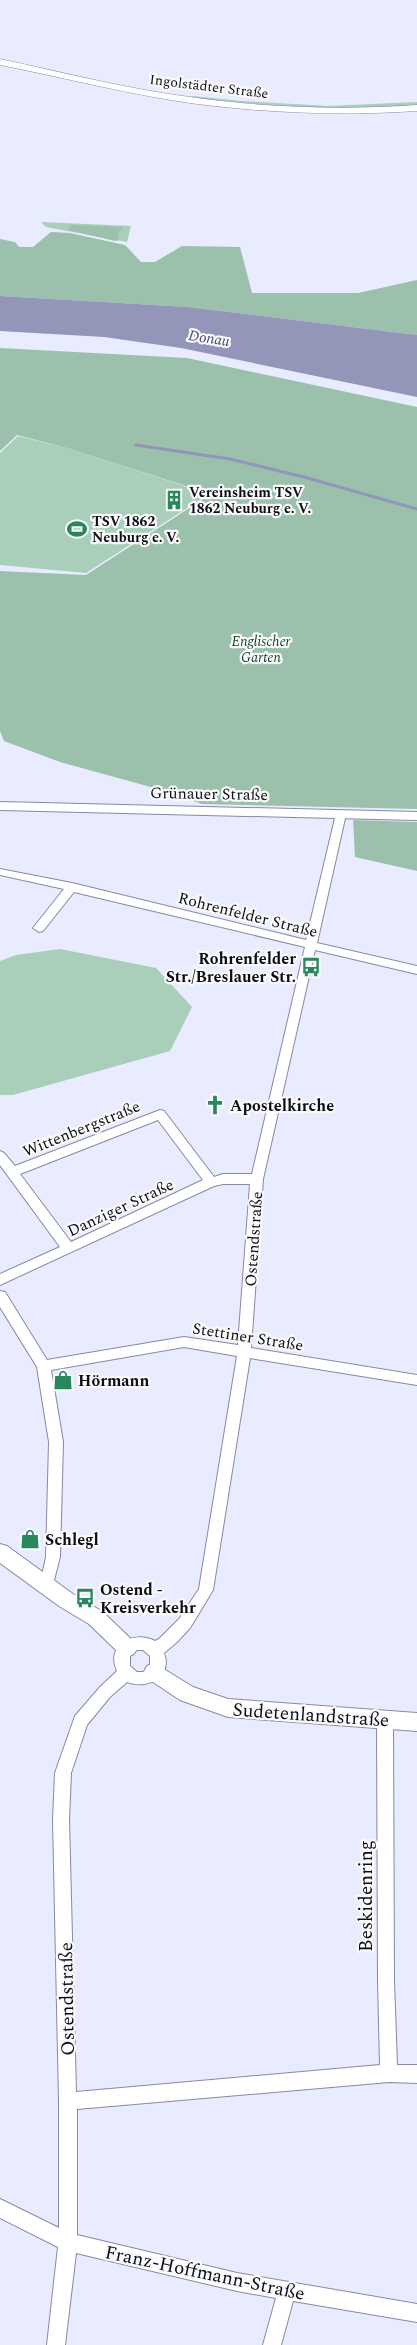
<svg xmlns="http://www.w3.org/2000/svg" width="417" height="2345" viewBox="0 0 417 2345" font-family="Spectral,serif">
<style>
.green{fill:#a9ceb9}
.forest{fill:#9bc0ab}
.water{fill:#9396b8}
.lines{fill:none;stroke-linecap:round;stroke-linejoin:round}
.stream{stroke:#9396b8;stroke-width:3}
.minor-casing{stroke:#8789a5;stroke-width:2}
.tertiary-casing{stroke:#8789a5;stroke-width:2}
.secondary-casing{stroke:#8789a5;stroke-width:1}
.minor{fill:#fff;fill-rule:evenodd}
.tertiary{fill:#fff;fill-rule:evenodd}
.secondary{fill:#fff;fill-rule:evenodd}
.labels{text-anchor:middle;stroke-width:4.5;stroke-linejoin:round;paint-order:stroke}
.far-street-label{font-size:14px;fill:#0d0d18;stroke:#fafafa}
.far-poi-label{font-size:14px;font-weight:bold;fill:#0d0d18;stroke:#fafafa;text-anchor:start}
.far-park-label{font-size:14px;font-style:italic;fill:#0b3d28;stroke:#fafafa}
.far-water-label{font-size:15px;font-style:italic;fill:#48497a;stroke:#fafafa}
.street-label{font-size:16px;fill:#0d0d18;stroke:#fafafa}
.poi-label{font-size:16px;font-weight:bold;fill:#0d0d18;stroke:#fafafa;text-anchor:start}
.near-street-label{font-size:19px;fill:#0d0d18;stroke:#fafafa}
</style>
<rect width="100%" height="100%" fill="#e9ebfe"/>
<!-- green -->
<path class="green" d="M193,96l48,5 87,5 89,-4v4c-76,4 -151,1 -227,-9z
M41,222l90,4 -4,16 -81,-15z
M18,436l49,12 142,46 -123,79 -86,-8v-112z
M60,949l96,19 36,39 -22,44 -157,44h-13v-134l16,-6z"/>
<!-- forest -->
<path class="forest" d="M71,225l52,2 -6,7 2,6 -4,1 -47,-11z
M51,232l19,1 55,12 16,17h14l27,-16 58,1 12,46h106l59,-13v55l-229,-28 -188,-11v-57l15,3 4,5h14z
M0,348l187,10 230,49v402l-215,-5 -33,-12 -109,-30 -56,-21 -4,-10v-160l86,4 125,-81 -144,-46 -50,-13 -17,16z
M353,820l64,2v49l-62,-14z"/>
<!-- water -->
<path class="water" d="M0,296l188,11 229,28v62l-236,-49 -77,-11 -104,-6z"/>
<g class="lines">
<!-- stream -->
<path class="stream" d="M136,445l94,14 74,18 113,32"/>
<defs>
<path id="minor" d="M341,811l5,3 -29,129 100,23v8l-102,-24 -52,229 -12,169 166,27v10l-167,-27 -37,232 -23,38 -13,14 -13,11c9,24 -17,37 -37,29l-17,15 -23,28 -16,48 -2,47 7,272 304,-27 -2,-85 -1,-261 3,-5 5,-2 5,2 3,5 1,261 3,85h20v18l-28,-1 -312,27v126l160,38 180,31v18l-124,-21 -12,44h-18l13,-47 -39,-7 -161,-38 -11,92h-18l11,-98 -58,-29v-19l59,29v-127l-6,-281 2,-47 20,-57 25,-29 17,-16c-12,-26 17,-41 38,-30l4,-2 20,-20 20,-30 38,-233 -53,-9 -133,23 12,72 -3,115 -8,31 -5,2 -5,-2 -2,-4 6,-27 3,-115 -12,-75 -37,-60v-16l5,1 42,68 137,-23 54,8 12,-161h-27l-9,2 -214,99v-11l60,-27 -60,-82v-14l4,2 11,13 145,-56 4,1 50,66 9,-3h29l53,-227 -231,-55 -31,39 -4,1 -6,-4 31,-39 -64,-14v-6l72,14 234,57 30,-126zM158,1120l45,60 -132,62 -51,-68zM137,1650h6l7,6v10l-7,6h-6l-7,-6v-10z"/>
<path id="tertiary" d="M0,802l417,10v8l-417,-10z
M0,1544l7,2 66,48 30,18 31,30 3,6 -3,6 -7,3 -7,-3 -31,-30 -30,-18 -59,-43z
M154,1663l39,24 35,12 189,14v18l-189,-14 -48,-17 -33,-22 -3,-6 3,-6z"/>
<path id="secondary" d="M0,59c66,14 131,31 197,39 73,10 147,12 220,7v6c-73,5 -147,2 -220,-7 -66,-9 -131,-26 -197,-39z"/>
</defs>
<!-- minor casing -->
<use href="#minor" class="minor-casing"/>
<!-- tertiary casing -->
<use href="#tertiary" class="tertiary-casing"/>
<!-- secondary casing -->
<use href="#secondary" class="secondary-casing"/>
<!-- minor -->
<use href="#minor" class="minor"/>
<!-- tertiary -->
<use href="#tertiary" class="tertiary"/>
<!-- secondary -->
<use href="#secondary" class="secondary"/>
</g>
<!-- icons -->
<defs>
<symbol id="building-bare" viewBox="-9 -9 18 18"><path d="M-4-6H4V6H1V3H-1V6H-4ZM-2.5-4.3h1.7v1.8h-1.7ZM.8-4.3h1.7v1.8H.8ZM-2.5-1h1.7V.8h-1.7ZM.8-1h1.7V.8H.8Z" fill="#29875e" stroke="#fafafa" stroke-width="2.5" paint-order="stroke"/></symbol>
<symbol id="stadium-bare" viewBox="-9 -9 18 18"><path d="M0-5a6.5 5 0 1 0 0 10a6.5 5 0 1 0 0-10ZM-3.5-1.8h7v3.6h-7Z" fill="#29875e" stroke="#fafafa" stroke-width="2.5" paint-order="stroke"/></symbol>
<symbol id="bus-bare" viewBox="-9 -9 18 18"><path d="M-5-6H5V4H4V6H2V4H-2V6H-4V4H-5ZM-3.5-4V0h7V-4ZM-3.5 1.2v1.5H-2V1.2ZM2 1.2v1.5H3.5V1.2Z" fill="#29875e" stroke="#fafafa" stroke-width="2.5" paint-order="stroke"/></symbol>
<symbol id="church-bare" viewBox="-9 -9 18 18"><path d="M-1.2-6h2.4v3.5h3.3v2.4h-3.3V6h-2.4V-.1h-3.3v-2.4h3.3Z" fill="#29875e" stroke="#fafafa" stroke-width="2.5" paint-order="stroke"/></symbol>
<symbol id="shop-bare" viewBox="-9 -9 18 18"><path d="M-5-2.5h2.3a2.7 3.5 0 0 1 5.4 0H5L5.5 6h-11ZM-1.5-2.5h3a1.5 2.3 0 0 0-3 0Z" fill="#29875e" stroke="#fafafa" stroke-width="2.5" paint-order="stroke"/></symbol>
</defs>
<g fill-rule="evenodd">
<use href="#building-bare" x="160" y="486" width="28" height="28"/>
<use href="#stadium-bare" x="63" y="515" width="28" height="28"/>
<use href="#bus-bare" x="297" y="953" width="28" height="28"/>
<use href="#church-bare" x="201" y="1091" width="28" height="28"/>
<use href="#shop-bare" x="49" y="1366" width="28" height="28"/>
<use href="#shop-bare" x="16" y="1525" width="28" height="28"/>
<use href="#bus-bare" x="71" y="1584" width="28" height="28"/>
</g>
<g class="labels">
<!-- far-street labels -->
<g class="far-street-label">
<text transform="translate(209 86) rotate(7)" y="5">Ingolstädter Straße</text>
</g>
<!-- far-poi labels -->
<g class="far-poi-label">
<text x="189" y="497">Vereinsheim TSV<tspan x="189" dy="16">1862 Neuburg e. V.</tspan></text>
<text x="92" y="526">TSV 1862<tspan x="92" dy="16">Neuburg e. V.</tspan></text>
</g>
<!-- far-park labels -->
<g class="far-park-label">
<text x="261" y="646">Englischer<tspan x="261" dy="16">Garten</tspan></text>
</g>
<!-- far-water labels -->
<g class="far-water-label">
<text transform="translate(209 338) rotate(9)" y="5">Donau</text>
</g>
<!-- street labels -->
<g class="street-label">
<text transform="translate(209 793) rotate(1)" y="6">Grünauer Straße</text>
<text transform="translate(248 914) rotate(14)" y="6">Rohrenfelder Straße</text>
<text transform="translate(81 1128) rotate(-22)" y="6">Wittenbergstraße</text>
<text transform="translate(120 1207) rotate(-25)" y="6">Danziger Straße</text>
<text transform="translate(253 1239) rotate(-86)" y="6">Ostendstraße</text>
<text transform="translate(248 1336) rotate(9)" y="6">Stettiner Straße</text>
</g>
<!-- poi labels -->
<g class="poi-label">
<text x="296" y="964" text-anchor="end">Rohrenfelder<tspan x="296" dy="18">Str./Breslauer Str.</tspan></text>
<text x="230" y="1111">Apostelkirche</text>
<text x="78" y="1386">Hörmann</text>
<text x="45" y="1545">Schlegl</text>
<text x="100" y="1595">Ostend -<tspan x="100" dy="18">Kreisverkehr</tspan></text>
</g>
<!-- near-street labels -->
<g class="near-street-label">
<text transform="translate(311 1714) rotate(4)" y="7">Sudetenlandstraße</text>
<text transform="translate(365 1896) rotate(-90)" y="7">Beskidenring</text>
<text transform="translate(66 1999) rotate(-91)" y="7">Ostendstraße</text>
<text transform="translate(205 2272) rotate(12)" y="7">Franz-Hoffmann-Straße</text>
</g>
</g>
</svg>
